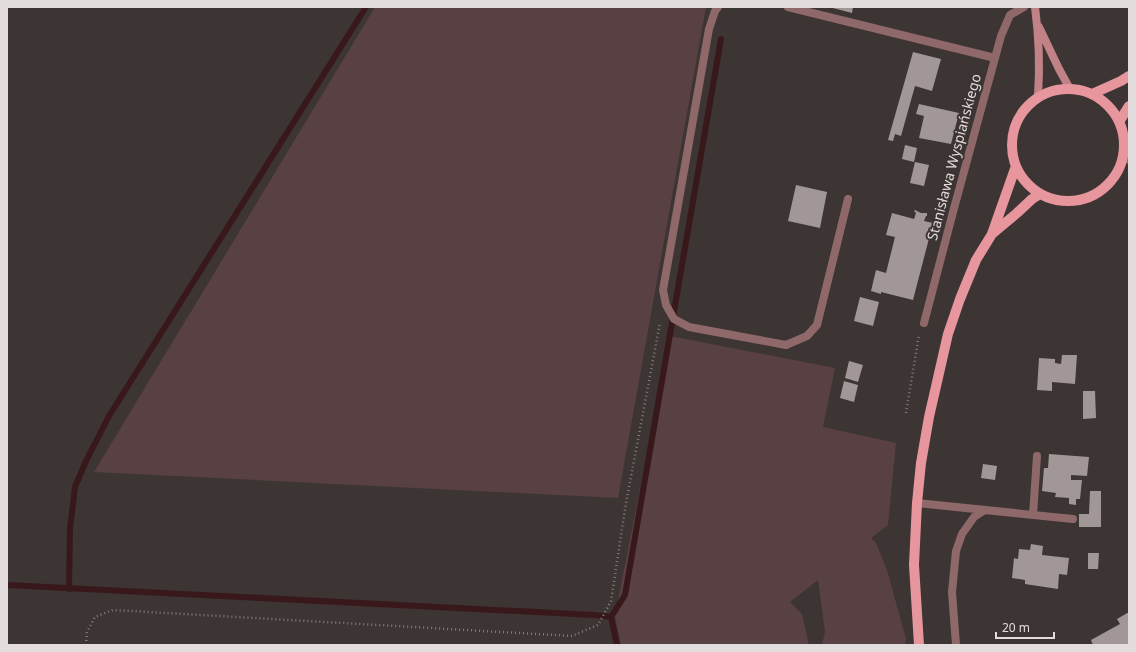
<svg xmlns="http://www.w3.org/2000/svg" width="1136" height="652" viewBox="0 0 1136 652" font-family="'Noto Sans',sans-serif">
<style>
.green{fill:#594042}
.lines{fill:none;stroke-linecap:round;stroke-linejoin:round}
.stream{stroke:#39181b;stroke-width:6}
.building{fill:#a29797}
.path{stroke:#847c7c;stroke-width:2.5;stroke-dasharray:1 3;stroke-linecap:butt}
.lane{stroke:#8f686a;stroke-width:8}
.secondary{stroke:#c08287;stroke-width:8}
.primary{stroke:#e6969c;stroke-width:10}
.labels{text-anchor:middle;stroke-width:4;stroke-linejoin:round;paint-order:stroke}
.street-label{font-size:14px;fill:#e2dcdc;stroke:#3d3434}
</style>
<rect width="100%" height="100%" fill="#3d3434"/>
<!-- green -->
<path class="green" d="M375,7h331l-88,491 -524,-26z
M670,336l165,32 -12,59 73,16 -8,82 -17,13 5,5 11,27 19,69 -1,6h-83l3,-13 -7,-52 -28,22 12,12 7,31h-188l-6,-29z"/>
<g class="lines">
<!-- stream -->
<path class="stream" d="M7,585l587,30 17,2 14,-22 96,-556
M69,589l1,-60 5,-42 11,-26 23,-45 257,-409
M611,617l6,28"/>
</g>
<!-- building -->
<path class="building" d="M829,7h24l-1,6z
M913,52l28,7 -9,32 -17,-5 -14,50 -6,-2 -2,7 -5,-1z
M919,104l40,9 -8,31 -32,-6 5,-22 -8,-2z
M905,145l12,3 -3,14 -12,-3z
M915,162l14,3 -5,21 -14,-3z
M796,185l31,7 -7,36 -32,-7z
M915,210l6,3h6v3h-1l-2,5 9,2 -20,77 -32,-8v2l-10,-3 5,-21 10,3 9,-36 -9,-2 6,-22 22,6 2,-6 -2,-2z
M860,297l19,5 -6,24 -19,-5z
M1062,355h15l-2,29 -23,-2v9l-15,-1 2,-32 16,1v4l6,1z
M849,361l14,4 -5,17 -13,-4z
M844,381l14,4 -4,17 -14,-4z
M1083,391h12l1,27 -13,1z
M1049,454l40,3 -2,19 -16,-1v5h11l-2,19h-4v6l-7,-1v-6l-14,-1 1,-4 -14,-2 2,-23h4z
M983,464l14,2 -2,14 -14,-2z
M1090,491h11v36h-22v-13h10z
M1031,544l12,2 -1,9 27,3 -2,17 -8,-1 -1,15 -33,-5v-4l-13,-2 2,-20 4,1 1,-10 11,1z
M1088,553h11l-1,16h-10z
M1129,612v33h-36l-2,-5 29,-16 -3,-5z"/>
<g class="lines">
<!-- path -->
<path class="path" d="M906,413l13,-78
M86,645l1,-13 8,-15 18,-7 459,26 26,-11 13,-24 15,-98 34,-180"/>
<!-- lane -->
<path class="lane" d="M718,7l-3,4 -6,18 -46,261 3,15 8,14 15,8 97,18 21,-9 10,-11 31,-126
M788,7l207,51
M1122,158l7,2
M924,323l29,-111 48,-176 9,-21 14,-8
M917,503l156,16
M1033,515l4,-59
M956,645l-4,-53 4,-41 6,-17 12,-17 11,-7"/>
<!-- secondary -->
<path class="secondary" d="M1035,7c4,30 5,60 3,89
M1039,27l20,42 11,20"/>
<!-- primary -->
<path class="primary" d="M1012 145a56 56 0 1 1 112 0a56 56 0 1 1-112 0Z
M1092,94l29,-13 8,-5
M1119,122l10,-16
M992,234l25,-21 15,-14 8,-5
M919,645l-5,-80 3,-62 4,-40 8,-46 19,-83 12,-35 16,-39 16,-26 24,-68"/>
</g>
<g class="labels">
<!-- street labels -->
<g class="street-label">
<text transform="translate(954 157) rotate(-75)" y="5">Stanisława Wyspiańskiego</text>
</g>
</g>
<!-- border -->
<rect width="1136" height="652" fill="none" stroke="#e2dcdc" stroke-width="16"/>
<!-- scale -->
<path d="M996 632v6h58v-6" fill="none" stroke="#e2dcdc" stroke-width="2"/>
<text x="1002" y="632" font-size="12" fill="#e2dcdc" stroke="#3d3434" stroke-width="3" paint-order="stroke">20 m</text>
</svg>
